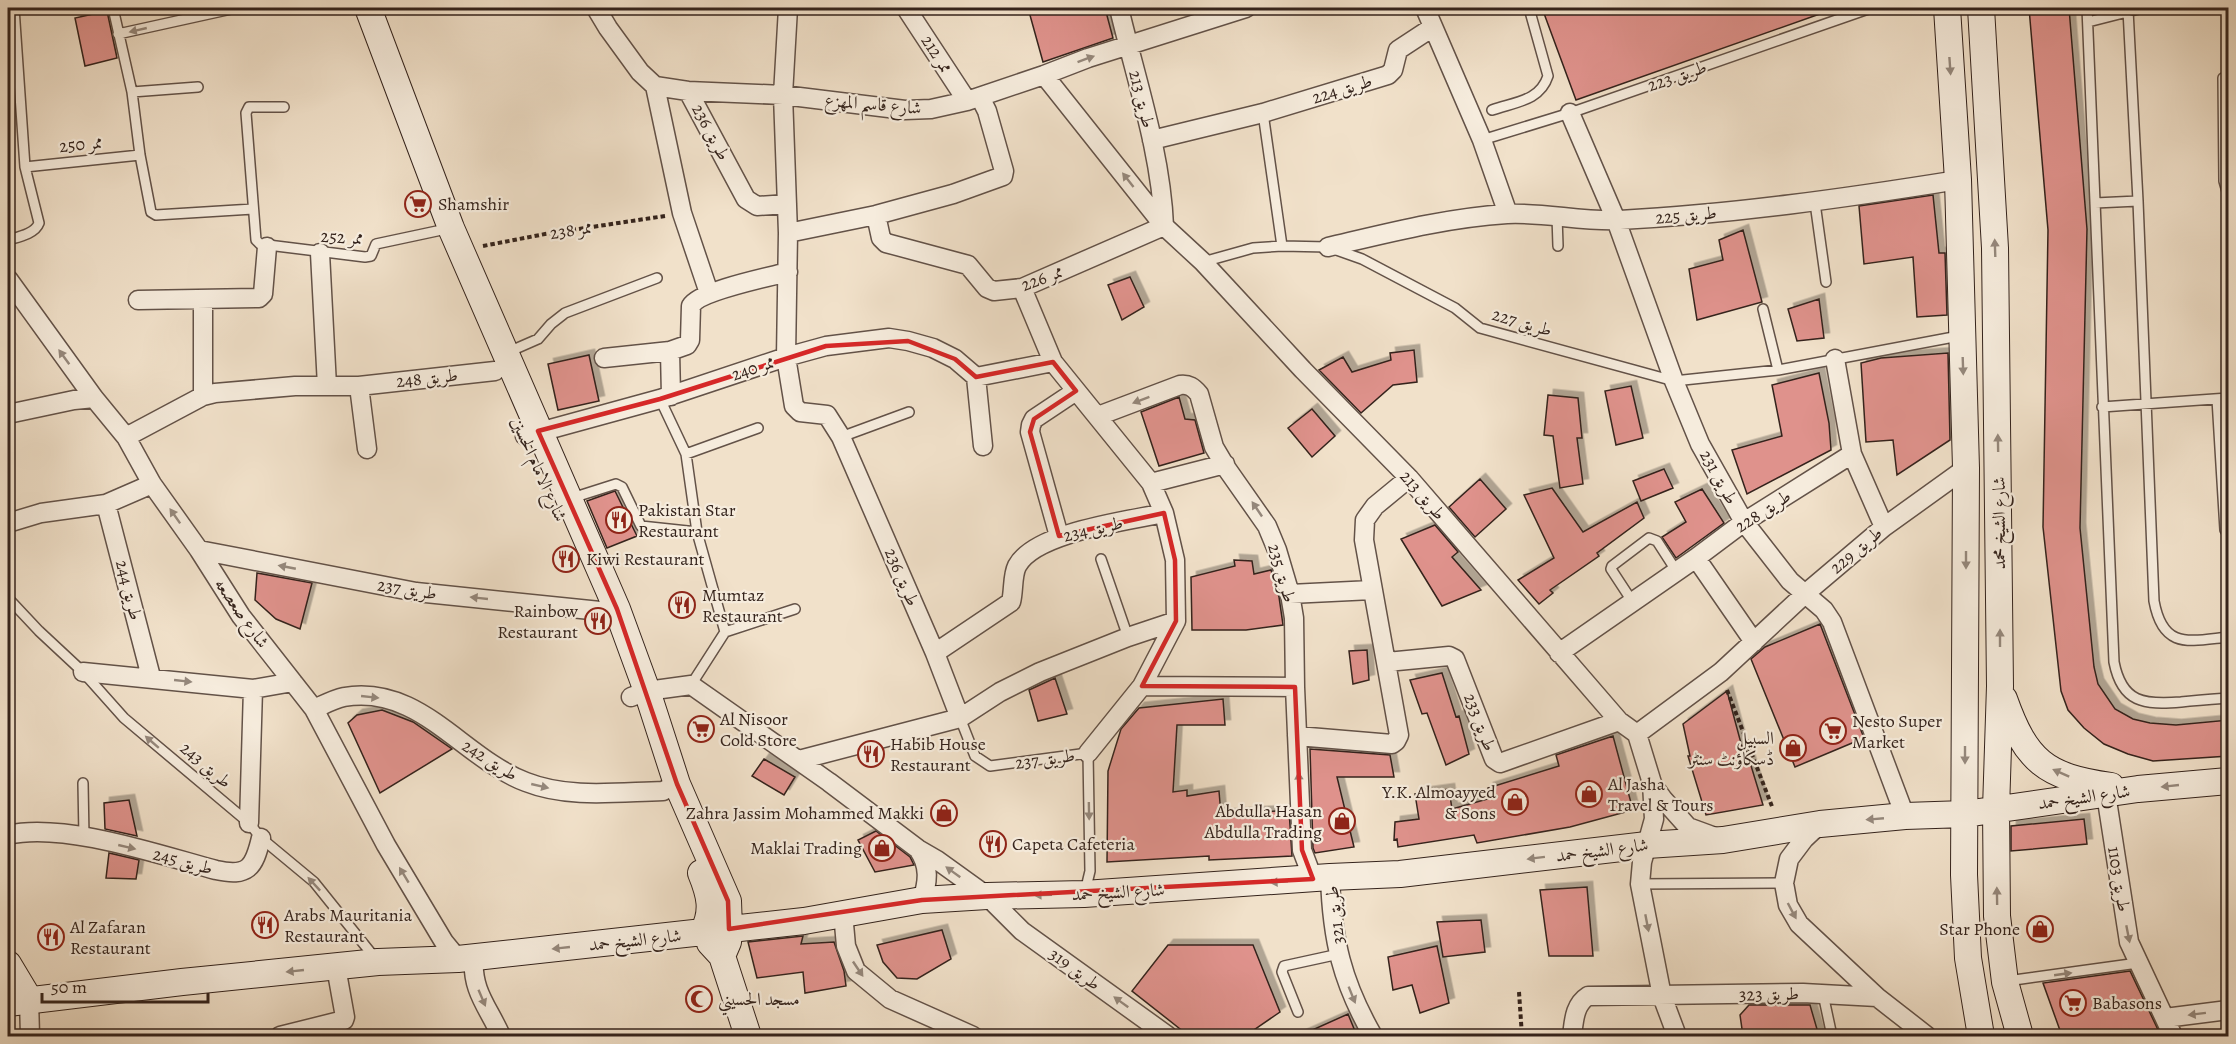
<svg xmlns="http://www.w3.org/2000/svg" width="2236" height="1044" viewBox="0 0 2236 1044" font-family="Alegreya,Amiri,serif">
<style>
.building{fill:#df928c;stroke:#34231c;stroke-width:1.5;filter:url(#shadow)}
.lines{fill:none;stroke-linecap:round;stroke-linejoin:round}
.lane-casing{stroke:#635248;stroke-width:12}
.street-casing{stroke:#635248;stroke-width:21}
.secondary-casing{stroke:#34231c;stroke-width:28}
.path{stroke:#34231c;stroke-width:4;stroke-dasharray:4.5 3;stroke-linecap:butt}
.lane{stroke:#f6ecdd;stroke-width:9}
.street{stroke:#f6ecdd;stroke-width:18}
.secondary{stroke:#f6ecdd;stroke-width:26}
.oneway{fill:#95887c}
.marked{fill:none;stroke:#d62828;stroke-width:4.5;stroke-linejoin:round}
.labels{text-anchor:middle;stroke-width:4.5;stroke-linejoin:round;paint-order:stroke}
.street-label{font-size:18px;fill:#34231c;stroke:#f6ecdd}
.poi-label{font-size:18px;fill:#34231c;stroke:#f6ecdd;text-anchor:start}
</style>
<defs>
<filter id="shadow"><feDropShadow dx="5.5" dy="-5.5" stdDeviation="0" flood-color="#0004"/></filter>
</defs>
<rect width="100%" height="100%" fill="#f1e1ca"/>
<filter id="stains"><feTurbulence type="fractalNoise" baseFrequency=".00333" numOctaves="4"/><feColorMatrix values="0 0 0 0 .2 0 0 0 0 .09 0 0 0 0 .02 0 0 0 .5 -.17"/></filter>
<radialGradient id="worn" r=".72"><stop offset=".6" stop-color="#630" stop-opacity="0"/><stop offset="1" stop-color="#630" stop-opacity=".3"/></radialGradient>
<!-- building -->
<path class="building" d="M1028,8h77l8,30 -70,24z
M1542,8h288l1,2 -255,90z
M2029,8h40l18,221 -7,299 14,139 4,17 17,25 18,10 17,4 26,2 53,-5v36l-76,5 -25,-7 -24,-10 -20,-16 -16,-18 -7,-19 -18,-164 5,-297z
M107,11l10,47 -32,8 -10,-48z
M1933,195l6,58h6l2,62 -30,2 -4,-60 -49,7 -5,-58z
M1743,230l19,72 -65,18 -8,-51 34,-9 -4,-20z
M1130,277l14,30 -22,13 -14,-35z
M1819,299l5,39 -27,3 -9,-32z
M1414,350l3,32 -24,3 -32,28 -42,-43 24,-13 9,15 39,-12 -1,-7z
M1948,353l2,87 -53,35 -4,-35 -27,2 -5,-79 20,-5z
M589,355l10,46 -41,9 -10,-46z
M1819,373l10,50 2,27 -84,44 -15,-44 50,-14 -10,-51z
M1631,386l12,52 -27,7 -11,-54z
M1548,395l30,3 4,40h-5l6,46 -23,4 -7,-52 -9,-1z
M1179,397l6,22 10,1 9,33 -45,13 -18,-54z
M1312,409l23,27 -23,21 -24,-29z
M1664,469l9,19 -32,13 -8,-20z
M1480,479l26,30 -31,28 -26,-30z
M1552,488l31,44 54,-30 7,16 -47,35 2,3 -49,34 3,3 -14,11 -21,-24 36,-22 -30,-63z
M1702,489l22,34 -48,35 -14,-21 24,-15 -11,-20z
M615,491l22,45 -30,12 -20,-47z
M1435,525l23,27 -6,5 29,33 -39,16 -41,-67z
M1234,560l18,1 2,13 17,-4 8,27 4,28 -37,5h-54l-1,-53 44,-11z
M257,573l55,10 -12,46 -24,-10 -21,-19z
M1820,624l44,114 -69,29 -44,-108 14,-12z
M1367,650l2,30 -16,4 -4,-33z
M1442,673l14,44 3,-1 10,38 -23,11 -19,-52 -5,1 -12,-34z
M1055,678l12,36 -29,7 -9,-31z
M1727,691l15,56 3,-1 18,59 -57,10 -18,-59h2l-7,-32z
M1223,699l2,26h-48l-4,67 14,-2v6l32,-5 2,24 68,-5 3,46 -83,4v-4l-102,6 1,-91 13,-42 18,-21z
M382,710l31,12 39,27 -72,44 -32,-70 9,-8z
M1613,736l20,74 -63,17 -93,16 -3,-8 -76,12 -1,-8 -3,1 1,-18 24,-3 -4,-25 34,-5 3,20 39,-11 -3,-10 71,-22 -3,-11z
M1310,749l80,6 4,22h-57l17,70 -39,6 -2,-5z
M764,759l31,18 -11,18 -32,-19z
M129,800l8,36 -32,-7 -1,-26z
M2084,819l3,25 -76,7v-25z
M876,831l34,26 4,8 -39,7 -17,-32z
M109,853l30,7 -3,19 -30,-1z
M1587,887l6,69h-44l-9,-66z
M1481,920l4,32 -42,5 -6,-35z
M942,930l9,29 -34,20 -20,-1 -14,-16 -6,-17z
M803,936l-2,8 33,-2 10,29 2,15 -41,7 -2,-21 -46,6 -9,-36z
M1168,945h85l27,67 -35,24h-56l-57,-45z
M1437,946l12,57 -29,10 -8,-28 -19,5 -5,-33z
M2130,971l31,65h-99l-19,-53z
M1749,1005h61l9,31h-76l-3,-21z
M1348,1014l9,22h-58z"/>
<g class="lines">
<defs>
<path id="lane" d="M113,8l19,84 8,63 11,57 5,3 97,-6
M2087,8l27,654c8,41 30,43 67,40 16,-2 32,-3 47,-4
M2128,10l10,191 16,400c9,49 35,40 74,36
M2088,22l55,-14
M118,34l118,-26
M2223,78l1,103 4,14
M132,92l66,-5
M284,107h-35l-3,6 10,127 4,4 105,13 6,-1 5,-12 75,-16
M1492,110c23,-8 48,-9 56,-34l-19,-68
M1263,113l19,133
M1482,140l88,-27 301,-105
M25,167l115,-12
M1815,203l11,79
M2095,203l43,-2
M1557,216l1,30
M8,240c10,-3 27,-6 31,-17l-14,-56 -11,-159
M1203,262l50,-14 29,-2 46,1 34,12 93,49 25,20 194,53 104,-11 181,-34
M1763,309l15,61
M506,353l32,-14 13,-15 14,-11 92,-35
M660,399l26,55 11,78 28,100 -34,53
M2217,399l8,131 3,5
M2102,407l126,-9
M841,437l68,-25
M686,454l72,-26
M572,498l44,-14 6,3 19,39 56,6
M1101,559l27,78
M8,598l31,33 44,41 41,46 125,105 12,15 53,44 61,76
M1632,601l-21,-32 1,-3 37,-28 8,3 20,31
M725,632l70,-23
M960,718l15,38 15,10 98,-13 2,118 -5,21
M83,783l1,54
M1640,884l144,-1
M2007,981l131,-18
M1823,994l9,42
M1298,1012l-16,-40 2,-6 55,-12"/>
<path id="street" d="M596,8l12,20 32,44 15,14 33,5 95,4 122,15 26,-1 36,-8 77,-26 44,-17 158,-50
M788,8l-5,87 5,138 -2,124 8,49 6,6 27,3 14,22 94,216 25,65
M906,8l61,93
M1119,8c17,72 42,144 45,218
M1425,8l57,132 26,74
M1044,75l120,151 39,36 100,108 106,108 210,243 18,13 15,49 2,36 -12,43 -2,22 22,112 15,40
M655,86l27,127 27,80
M688,91l58,108 11,7 30,-2
M1570,113l46,107 58,161 26,63 44,78 46,59 34,29 8,12 73,194
M1152,140l111,-27 125,-38 5,-5 5,-20 35,-23
M876,215l5,23 5,5 82,22 19,23 7,3 28,-3 142,-62
M788,233l88,-18 77,-21 50,-18 1,-5 -17,-60 -7,-14
M1328,247c60,-14 117,-29 179,-33 37,-2 75,8 113,6 113,-6 226,-22 338,-40
M320,253l7,133
M8,279l86,119 32,39 26,47 47,66 42,66 73,93 72,136 58,97 14,17
M1022,288l31,74 98,121 13,30 11,47 1,61 -34,65 -54,67
M203,299v97
M138,300l121,-2 4,-4 4,-47
M604,358l66,-7
M1835,359l17,95 32,73
M976,377l7,69
M359,386l8,63
M671,396l-1,-45 17,-6 3,-5 1,-34c8,-15 78,-29 97,-34
M8,414l66,-14 20,-2
M1098,416l82,-31c9,-1 13,2 19,9l15,53 13,22 40,57 10,24 13,44 4,24 1,69 7,163 11,29
M525,436l135,-37 126,-42 40,-11 63,-8 19,3 25,7 22,11 21,18 77,-15
M126,437l77,-41 12,-3 80,-7h64l136,-15
M1151,483l74,-19
M106,504l45,173
M8,523l33,-10 65,-9 46,-20
M1059,536l-29,-104 1,-7 3,-6 42,-28
M199,550l217,42 184,19 17,-2
M1696,558l58,84
M1290,594l82,-4
M935,653l76,-51c3,-11 1,-26 6,-36 18,-34 111,-45 147,-53
M1559,653l137,-95 48,-36 108,-68
M1387,662l62,-6 6,3 39,100 6,4 119,-42
M83,672l170,17 40,-7
M1142,686l153,1
M631,697l16,-6 44,-6 138,97 89,67 19,11 50,36 35,35 146,105
M314,709c9,-4 20,-10 30,-12 76,-13 118,61 182,85 43,17 92,10 137,9l14,-7
M1637,734l84,-62 85,-79 78,-66 82,-59
M1297,736l95,8 4,-3 3,-6 -35,-195 1,-20 10,-14 34,-28
M799,760l161,-42 40,-26 40,-20 88,-35 48,-16
M1653,785l10,14 25,28 30,11
M2106,794l23,148 44,94
M249,823l4,-134
M1820,824l-16,15 -15,20 -5,24 4,22 11,19 78,73 50,39
M8,835c56,-13 152,20 208,35 32,7 38,-2 45,-32
M918,849c12,17 10,33 4,51
M1330,877c2,63 12,105 43,159
M843,913l3,33 10,25 34,28 83,37
M474,957c-3,34 15,51 27,79
M29,999l1,37
M2165,1018l63,-8
M280,1036l64,-16 1,-3 -9,-50
M1572,1036c2,-15 2,-31 16,-40l215,-3 74,4"/>
<path id="secondary" d="M368,8l83,220 166,381 30,82 30,93 51,117 1,28 -1,13 -6,14
M1947,8l11,172 8,288 -2,407 4,83 13,78
M1981,8l14,240 5,438 -4,123 1,107 8,66 15,54
M2004,699c22,62 41,78 107,87
M701,873c9,22 13,38 2,59
M710,943l12,13 26,80
M8,964l21,35
M8,1003l174,-21 196,-20 80,-3 245,-27 101,-11 118,-21 65,-4 97,-2 246,-17 70,-3 247,-29 76,-5 97,-16 85,-8 60,-2 173,-25 90,-8"/>
</defs>
<!-- lane casing -->
<use href="#lane" class="lane-casing"/>
<!-- street casing -->
<use href="#street" class="street-casing"/>
<!-- secondary casing -->
<use href="#secondary" class="secondary-casing"/>
<!-- path -->
<path class="path" d="M483,246l62,-12 120,-18
M1727,690l46,119
M1519,992l3,44"/>
<!-- lane -->
<use href="#lane" class="lane"/>
<!-- street -->
<use href="#street" class="street"/>
<!-- secondary -->
<use href="#secondary" class="secondary"/>
</g>
<!-- one-way arrows -->
<defs><path id="oneway-solid" d="M-6-.8H1V-3.2L6.5 0L1 3.2V.8H-6Z" transform="scale(1.5)"/></defs>
<g class="oneway">
<use href="#oneway-solid" transform="translate(138 30) rotate(167)"/>
<use href="#oneway-solid" transform="translate(1086 59) rotate(-20)"/>
<use href="#oneway-solid" transform="translate(1950 66) rotate(86)"/>
<use href="#oneway-solid" transform="translate(1128 180) rotate(-128)"/>
<use href="#oneway-solid" transform="translate(1995 248) rotate(-92)"/>
<use href="#oneway-solid" transform="translate(64 357) rotate(-126)"/>
<use href="#oneway-solid" transform="translate(1963 366) rotate(88)"/>
<use href="#oneway-solid" transform="translate(1141 400) rotate(159)"/>
<use href="#oneway-solid" transform="translate(1998 443) rotate(-91)"/>
<use href="#oneway-solid" transform="translate(1257 509) rotate(-124)"/>
<use href="#oneway-solid" transform="translate(175 516) rotate(-125)"/>
<use href="#oneway-solid" transform="translate(1966 560) rotate(90)"/>
<use href="#oneway-solid" transform="translate(287 567) rotate(-169)"/>
<use href="#oneway-solid" transform="translate(479 598) rotate(-174)"/>
<use href="#oneway-solid" transform="translate(2000 638) rotate(-90)"/>
<use href="#oneway-solid" transform="translate(183 681) rotate(6)"/>
<use href="#oneway-solid" transform="translate(370 697) rotate(6)"/>
<use href="#oneway-solid" transform="translate(152 742) rotate(-139)"/>
<use href="#oneway-solid" transform="translate(1965 755) rotate(90)"/>
<use href="#oneway-solid" transform="translate(2061 773) rotate(-156)"/>
<use href="#oneway-solid" transform="translate(1299 781) rotate(-93)"/>
<use href="#oneway-solid" transform="translate(540 786) rotate(13)"/>
<use href="#oneway-solid" transform="translate(2170 786) rotate(174)"/>
<use href="#oneway-solid" transform="translate(1089 811) rotate(89)"/>
<use href="#oneway-solid" transform="translate(1875 819) rotate(175)"/>
<use href="#oneway-solid" transform="translate(127 847) rotate(13)"/>
<use href="#oneway-solid" transform="translate(1536 858) rotate(173)"/>
<use href="#oneway-solid" transform="translate(953 872) rotate(-144)"/>
<use href="#oneway-solid" transform="translate(404 875) rotate(-121)"/>
<use href="#oneway-solid" transform="translate(1279 882) rotate(176)"/>
<use href="#oneway-solid" transform="translate(314 884) rotate(-133)"/>
<use href="#oneway-solid" transform="translate(1043 895) rotate(179)"/>
<use href="#oneway-solid" transform="translate(1997 896) rotate(-91)"/>
<use href="#oneway-solid" transform="translate(1792 911) rotate(62)"/>
<use href="#oneway-solid" transform="translate(1647 923) rotate(79)"/>
<use href="#oneway-solid" transform="translate(2128 934) rotate(79)"/>
<use href="#oneway-solid" transform="translate(561 948) rotate(174)"/>
<use href="#oneway-solid" transform="translate(858 969) rotate(56)"/>
<use href="#oneway-solid" transform="translate(295 971) rotate(174)"/>
<use href="#oneway-solid" transform="translate(2063 974) rotate(-8)"/>
<use href="#oneway-solid" transform="translate(1352 995) rotate(68)"/>
<use href="#oneway-solid" transform="translate(482 998) rotate(67)"/>
<use href="#oneway-solid" transform="translate(1121 1002) rotate(-144)"/>
<use href="#oneway-solid" transform="translate(2197 1014) rotate(173)"/>
</g>
<!-- marked area -->
<path class="marked" d="M908,341l47,18 21,18 77,-15 23,29 -42,28 -4,13 29,104 105,-23 11,47 1,61 -34,65 153,1 7,163 11,29 -391,21 -193,29 -1,-28 -51,-117 -60,-175 -79,-178 122,-32 166,-53z"/>
<!-- icons -->
<defs>
<symbol id="supermarket-ring" viewBox="-11 -11 22 22"><circle r="9.5" fill="#f6ecdd" stroke="#8f2418" stroke-width="1.5"/><path d="M-6-5.5h2.5l.6 2H6L4.5 2H-2.5L-4.4-4H-6ZM-1.5 3.2a1.3 1.3 0 1 0 .1 0ZM3 3.2a1.3 1.3 0 1 0 .1 0Z" fill="#8f2418"/></symbol>
<symbol id="restaurant-ring" viewBox="-11 -11 22 22"><circle r="9.5" fill="#f6ecdd" stroke="#8f2418" stroke-width="1.5"/><path d="M-5-6h1v4h1v-4h1v4h1v-4h1v5L-1.5 .5V6h-2V.5L-5-1ZM5-6V6H3V1.5H1.5Q1.5-4 5-6Z" fill="#8f2418"/></symbol>
<symbol id="shop-ring" viewBox="-11 -11 22 22"><circle r="9.5" fill="#f6ecdd" stroke="#8f2418" stroke-width="1.5"/><path d="M-5-2.5h2.3a2.7 3.5 0 0 1 5.4 0H5L5.5 6h-11ZM-1.5-2.5h3a1.5 2.3 0 0 0-3 0Z" fill="#8f2418"/></symbol>
<symbol id="mosque-ring" viewBox="-11 -11 22 22"><circle r="9.5" fill="#f6ecdd" stroke="#8f2418" stroke-width="1.5"/><path d="M3.5-4.9A6 6 0 1 0 3.5 4.9A5 5 0 1 1 3.5-4.9Z" fill="#8f2418"/></symbol>
</defs>
<g fill-rule="evenodd">
<use href="#supermarket-ring" x="403" y="189" width="30" height="30"/>
<use href="#restaurant-ring" x="604" y="505" width="30" height="30"/>
<use href="#restaurant-ring" x="551" y="544" width="30" height="30"/>
<use href="#restaurant-ring" x="667" y="590" width="30" height="30"/>
<use href="#restaurant-ring" x="583" y="606" width="30" height="30"/>
<use href="#supermarket-ring" x="686" y="714" width="30" height="30"/>
<use href="#supermarket-ring" x="1818" y="716" width="30" height="30"/>
<use href="#shop-ring" x="1778" y="733" width="30" height="30"/>
<use href="#restaurant-ring" x="856" y="739" width="30" height="30"/>
<use href="#shop-ring" x="1574" y="779" width="30" height="30"/>
<use href="#shop-ring" x="1500" y="787" width="30" height="30"/>
<use href="#shop-ring" x="929" y="798" width="30" height="30"/>
<use href="#shop-ring" x="1327" y="806" width="30" height="30"/>
<use href="#restaurant-ring" x="978" y="829" width="30" height="30"/>
<use href="#shop-ring" x="867" y="833" width="30" height="30"/>
<use href="#restaurant-ring" x="250" y="910" width="30" height="30"/>
<use href="#shop-ring" x="2025" y="914" width="30" height="30"/>
<use href="#restaurant-ring" x="36" y="922" width="30" height="30"/>
<use href="#mosque-ring" x="684" y="984" width="30" height="30"/>
<use href="#supermarket-ring" x="2058" y="988" width="30" height="30"/>
</g>
<g class="labels">
<!-- street labels -->
<g class="street-label">
<text transform="translate(937 54) rotate(57)" y="6">ممر 212</text>
<text transform="translate(1677 76) rotate(-19)" y="6">طريق 223</text>
<text transform="translate(1342 89) rotate(-17)" y="6">طريق 224</text>
<text transform="translate(1142 99) rotate(76)" y="6">طريق 213</text>
<text transform="translate(873 104) rotate(5)" y="6">شارع قاسم المهزع</text>
<text transform="translate(711 132) rotate(62)" y="6">طريق 236</text>
<text transform="translate(81 144) rotate(-6)" y="6">ممر 250</text>
<text transform="translate(1686 215) rotate(-5)" y="6">طريق 225</text>
<text transform="translate(571 230) rotate(-9)" y="6">ممر 238</text>
<text transform="translate(342 237) rotate(3)" y="6">ممر 252</text>
<text transform="translate(1042 278) rotate(-21)" y="6">ممر 226</text>
<text transform="translate(1522 322) rotate(16)" y="6">طريق 227</text>
<text transform="translate(753 368) rotate(-19)" y="6">ممر 240</text>
<text transform="translate(427 378) rotate(-6)" y="6">طريق 248</text>
<text transform="translate(539 469) rotate(66)" y="6">شارع الامام الحسين</text>
<text transform="translate(1719 477) rotate(61)" y="6">طريق 231</text>
<text transform="translate(1423 495) rotate(49)" y="6">طريق 213</text>
<text transform="translate(1763 511) rotate(-33)" y="6">طريق 228</text>
<text transform="translate(1999 523) rotate(-90)" y="6">شارع الشيخ محمد</text>
<text transform="translate(1093 529) rotate(-13)" y="6">طريق 234</text>
<text transform="translate(1856 550) rotate(-40)" y="6">طريق 229</text>
<text transform="translate(1282 573) rotate(74)" y="6">طريق 235</text>
<text transform="translate(902 577) rotate(67)" y="6">طريق 236</text>
<text transform="translate(407 589) rotate(9)" y="6">طريق 237</text>
<text transform="translate(129 590) rotate(76)" y="6">طريق 244</text>
<text transform="translate(242 613) rotate(55)" y="6">شارع صعصعه</text>
<text transform="translate(1480 722) rotate(69)" y="6">طريق 233</text>
<text transform="translate(1045 759) rotate(-8)" y="6">طريق 237</text>
<text transform="translate(490 760) rotate(32)" y="6">طريق 242</text>
<text transform="translate(206 765) rotate(40)" y="6">طريق 243</text>
<text transform="translate(2084 797) rotate(-8)" y="6">شارع الشيخ حمد</text>
<text transform="translate(1602 850) rotate(-7)" y="6">شارع الشيخ حمد</text>
<text transform="translate(183 861) rotate(15)" y="6">طريق 245</text>
<text transform="translate(2119 879) rotate(81)" y="6">طريق 1103</text>
<text transform="translate(1118 892) rotate(-3)" y="6">شارع الشيخ حمد</text>
<text transform="translate(1335 915) rotate(-97)" y="6">طريق 321</text>
<text transform="translate(635 940) rotate(-6)" y="6">شارع الشيخ حمد</text>
<text transform="translate(1075 969) rotate(36)" y="6">طريق 319</text>
<text transform="translate(1769 994) rotate(-1)" y="6">طريق 323</text>
</g>
<!-- poi labels -->
<g class="poi-label">
<text x="438" y="210">Shamshir</text>
<text x="638" y="516">Pakistan Star<tspan x="638" dy="21">Restaurant</tspan></text>
<text x="586" y="565">Kiwi Restaurant</text>
<text x="702" y="601">Mumtaz<tspan x="702" dy="21">Restaurant</tspan></text>
<text x="578" y="617" text-anchor="end">Rainbow<tspan x="578" dy="21">Restaurant</tspan></text>
<text x="720" y="725">Al Nisoor<tspan x="720" dy="21">Cold Store</tspan></text>
<text x="1852" y="727">Nesto Super<tspan x="1852" dy="21">Market</tspan></text>
<text x="1774" y="744" text-anchor="end">السبیل<tspan x="1774" dy="21">ڈسکاؤنٹ سنٹر</tspan></text>
<text x="890" y="750">Habib House<tspan x="890" dy="21">Restaurant</tspan></text>
<text x="1608" y="790">Al Jasha<tspan x="1608" dy="21">Travel &amp; Tours</tspan></text>
<text x="1496" y="798" text-anchor="end">Y.K. Almoayyed<tspan x="1496" dy="21">&amp; Sons</tspan></text>
<text x="1322" y="817" text-anchor="end">Abdulla Hasan<tspan x="1322" dy="21">Abdulla Trading</tspan></text>
<text x="924" y="819" text-anchor="end">Zahra Jassim Mohammed Makki</text>
<text x="1012" y="850">Capeta Cafeteria</text>
<text x="862" y="854" text-anchor="end">Maklai Trading</text>
<text x="284" y="921">Arabs Mauritania<tspan x="284" dy="21">Restaurant</tspan></text>
<text x="70" y="933">Al Zafaran<tspan x="70" dy="21">Restaurant</tspan></text>
<text x="2020" y="935" text-anchor="end">Star Phone</text>
<text x="718" y="1005">مسجد الحسيني</text>
<text x="2092" y="1009">Babasons</text>
</g>
</g>
<!-- margin -->
<rect width="2236" height="1044" fill="none" stroke="#f1e1ca" stroke-width="30"/>
<rect x="9" y="9" width="2218" height="1026" fill="none" stroke="#34231c" stroke-width="3"/>
<rect x="15" y="15" width="2206" height="1014" fill="none" stroke="#34231c" stroke-width="1.5"/>
<!-- scale -->
<path d="M42 993v9h166v-9" fill="none" stroke="#34231c" stroke-width="3"/>
<text x="51" y="993" font-size="18" fill="#34231c" stroke="#f6ecdd" stroke-width="4.5" paint-order="stroke">50 m</text>
<rect width="100%" height="100%" filter="url(#stains)"/>
<rect width="100%" height="100%" fill="url(#worn)"/>
</svg>
